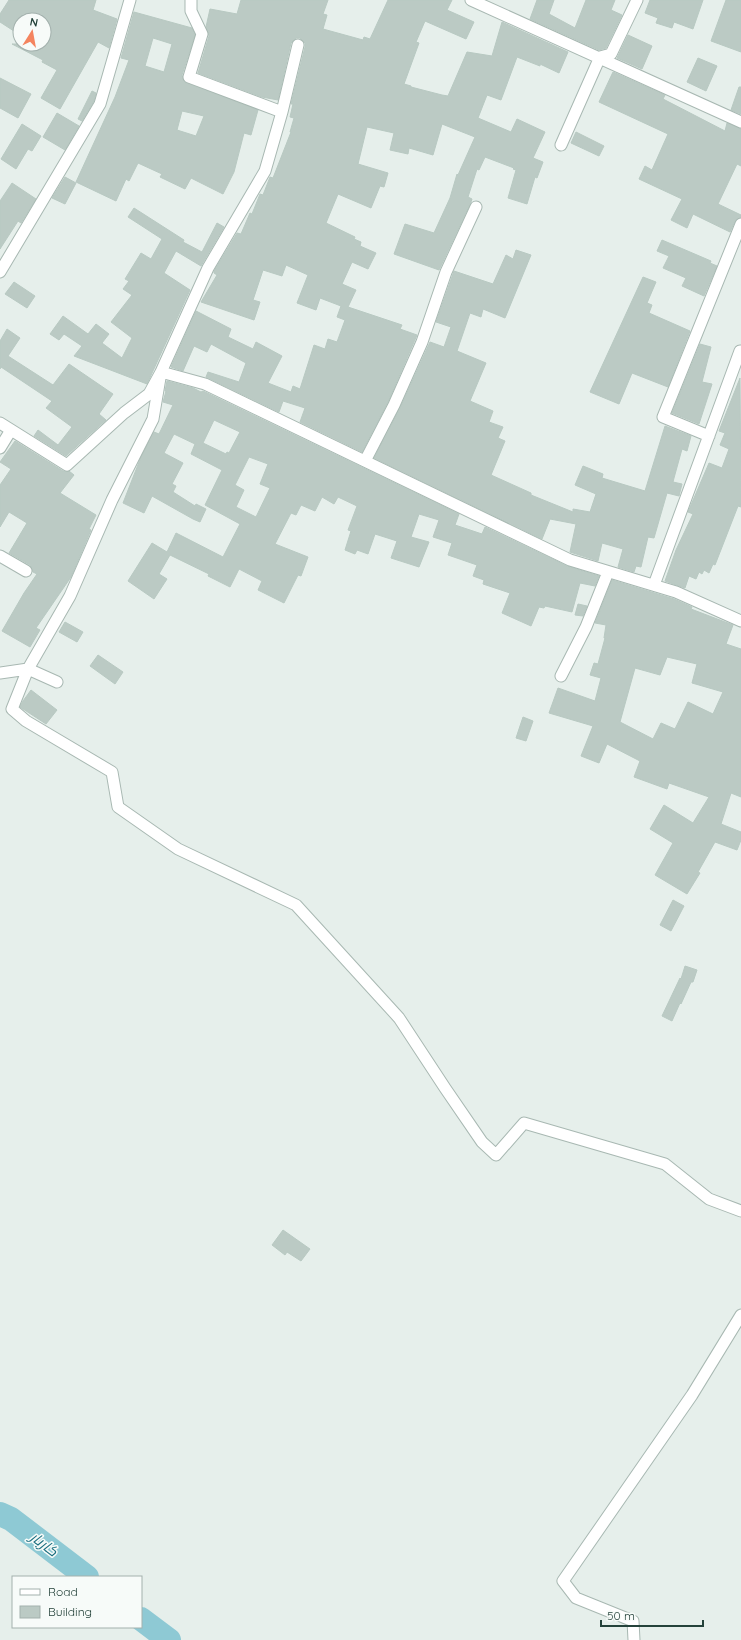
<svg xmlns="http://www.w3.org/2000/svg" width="741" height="1640" viewBox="0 0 741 1640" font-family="Quicksand,Cairo,sans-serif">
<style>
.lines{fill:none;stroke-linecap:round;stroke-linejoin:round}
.river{stroke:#8ec9d4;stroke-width:24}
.building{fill:#bbcac4;stroke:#b8c9c2;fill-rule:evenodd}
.street-casing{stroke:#a8b8b2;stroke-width:13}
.street{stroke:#fff;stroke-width:11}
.labels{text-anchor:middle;stroke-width:3;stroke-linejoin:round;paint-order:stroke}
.water-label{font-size:15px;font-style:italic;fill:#1c6f80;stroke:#f7fbf9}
</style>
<rect width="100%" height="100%" fill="#e6efeb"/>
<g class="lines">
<!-- river -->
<path class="river" d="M0,1514l11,5 76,58
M141,1619l28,21"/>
</g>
<!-- building -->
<path class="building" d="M9,0h87l-3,10 24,9 -8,29 -11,-6 -38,67 -19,-11 16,-28 -15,-8 1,-2 -31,-16h32v-24h-24v15l-20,-13v-8z
M241,0h87l-5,14 4,1 -4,14 40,11 1,-3 6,2 18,-39h64l-5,10 27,12 -8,17 -41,-18 -9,21 3,1 -15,41 7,2v1l31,8 6,1 19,-44 25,4 10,-34 66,30 -9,21 -19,-9v2l-23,-9 -16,43 -14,-5 -9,23 33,14 6,-13 28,13 -12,26 10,4 -6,16 -2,-1 -8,27 -19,-6 8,-28 -3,-1 1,-1 -29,-11 -6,13 -2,-1 -9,28 4,2 -1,3 -32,68 -45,-16 11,-30 29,9 16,-35 7,-24 1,1 17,-38 -33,-13 -9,31 -24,-7 -1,6 -18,-4 4,-17 -27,-6 -9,37 30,9 -4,14 -4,-1 -9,22 -33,-14 -12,29 29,14 -1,2 7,3 -1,4 16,7 -8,16 -16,-7 -10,22 14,6 -8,17 54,18 -2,4 17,6 -29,67 -26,50 -62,-30 5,-14 -22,-7 -4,11 -73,-35 2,-5 31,10 7,-19 -35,-19 -4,8 -13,-6 -11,25 -12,-4 25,-56 35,18 -3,8 25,12 3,-7 26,14 -14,27 23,9 2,-6 7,3 14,-44 11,4 3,-10 9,3 8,-22 -8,-3 4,-11 -21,-8 -4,12 -19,-7 11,-28 -22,-10 -4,11 -19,-6 -10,30 7,2 -6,18 -53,-18 16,-27 -3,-2v-2l23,-38 4,1 9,-21 2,1 8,-20 3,1 7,-18 3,1 18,-46h-1l4,-14 -4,-1 3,-13h-2l14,-57v-4l-5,-5h-4l-5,5 -13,57 -16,-3 -64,-24 11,-37 -3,-9 4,-18 27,5z
M537,0h17l-5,14 26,14 11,-28h29l-4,10 11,5 -16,33 -7,2 -69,-31z
M650,0h53l-10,29 -19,-7 -2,6 -16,-5 2,-5 -13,-5z
M726,0h15v52l-30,-11z
M134,12l58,16 3,7 -13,40 2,7 74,28 -7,25 -7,-2 -10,39 -11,22 -32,-16 -6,11 -25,-12 2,-3 -24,-11 -9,18 -3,-2 -10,22 -40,-19 39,-85 14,-37 -8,-2zM153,38l19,6 -8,28 -19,-6zM182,111l22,5 -8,20 -19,-6z
M628,35l24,11 -10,23 -25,-11z
M698,58l19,8 -11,25 -19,-9z
M613,72l52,23 -2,4 62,32 2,-8 14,6v37l-4,-2 -19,40 23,11v2l-6,4 -5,11 -37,-18 -6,14 -16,-8 11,-21 -43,-20 6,-13 7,4 16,-36 -69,-32z
M0,78l31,16 -13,24 -18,-10z
M739,87h2v27l-10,-4z
M92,91l4,2 -2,8 -12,20 -4,-2z
M57,113l22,13 -14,24 -22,-13z
M22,124l19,12 -9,15 -4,-2 -12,20 -15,-10z
M576,132l28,14 -5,10 -28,-13z
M65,177l11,6 -11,21 -13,-6z
M12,183l24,16 -15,24 -3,-2 -18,28v-48z
M134,208l50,32 -1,2 19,10 15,-29 7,4 -23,39 -25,-15 -12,22 26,17 -43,94 -73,-28 8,-10 -18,-12 -5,6 -9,-6 13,-18 25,18 8,-10 13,10 -7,9 20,15 10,-20 -21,-16 21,-27 -9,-6 6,-8 -4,-2 16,-26 10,6 11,-20 -34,-22z
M662,240l49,21 -1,2 7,3 -13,30 -22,-10 4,-8 -23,-10 6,-12 -12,-5z
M516,250l15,5 -26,63 -22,-9 -2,8 -11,-4 -13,38 29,12 -16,38 23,10 -4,11 14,5 -5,11 7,3 -14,34 40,18v2l42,17v-3l17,3 6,-18 -21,-9 8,-19 20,8 -1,4 43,13 20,-65 26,10 -4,15 -5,-2 -8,29 -1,4 9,2 -3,12 -12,-3 -13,45 -6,-1 -7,30 -5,-1 -2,6 -16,-5 5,-18 -21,-6 -4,18 -28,-9 6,-28 -26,-5 -8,20 -168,-81 26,-50 30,-66 14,5 7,-20 -15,-5 18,-51 39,13 13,-29 7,4z
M643,277l13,5 -9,21 5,2 -3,8 41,18 -22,56 -36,-14 -13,31 -29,-12z
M14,282l21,14 -8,12 -22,-14z
M7,329l13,9 -12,18 45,29 16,-21 44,30 -14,20 7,6 -40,36 -32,-20 4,-6 20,15 14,-18 -26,-19 6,-7 -51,-34 -1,2v-28z
M700,344l11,3 -9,35 10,2 -13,40 -27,-11z
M740,378l1,129 -3,-1 -23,59 -2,-1 -4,9 -5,-3 -2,4 -3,-2 -3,7 -7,-3 -4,12 -20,-7 11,-31 17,-36 -5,-2 21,-49 13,5 7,-19 -9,-4 5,-12 -6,-2z
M167,381l26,7 8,4 2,-1 256,123 -4,11 27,9 3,-7 82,39 32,10 -4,10 -15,-3 -8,29 -27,-6 -1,2 -5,-1 -8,19 -29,-13 8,-20 -27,-9 1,-4 -11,-4 4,-11 -29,-10 4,-12 -19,-6 6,-17 -20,-6 -8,23 18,5 -10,25 -28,-9 6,-17 -22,-7 -7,20 -11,-4 -2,4 -10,-4 6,-19 -3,-1 9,-24 -19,-9 -4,7 -12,-7 -7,14 -14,-6 -5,10 -5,-2 -16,31 33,13 -7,19 -3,-1 -14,28 -26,-13 4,-9 -23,-12 -9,18 -22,-11 1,-2 -39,-19 -11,19 8,5 -13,20 -26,-18 24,-38 15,9 9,-19 47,24 17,-33 -35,-19 17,-35 -31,-16 4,-10 -21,-10 -10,19 19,10 -11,21 4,2 -3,6 22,14 1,-2 10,5 -6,13 -7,-3 -41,-23 -8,17 -21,-10 18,-46 13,-25 5,2 14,-29 -10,-3 3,-11h-1zM214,420l26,12 -11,21 -2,-1 -1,2 -23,-11zM249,457l19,7 -8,20 10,4 -14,29 -20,-10 8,-17 -9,-5z
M15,441l48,30h6l5,4 -14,18 36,22 -7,14 2,1 -20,47 -35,51 4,2 -10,17 -28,-16 22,-38 13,-19 -4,-2 -3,-7 -21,-12 18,-30 -18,-11 -9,15v-42l11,-16 -11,-7z
M612,580l62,19 18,8 -1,2 42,16 -7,19 15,5v148l-10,-4 -10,31 20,8v8l-4,10 -22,-8 -17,30 2,1 -13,21 -32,-19 18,-32 -23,-14 14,-24 29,18 16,-26 -40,-14 -2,6 -33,-12 6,-16 -33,-17 -8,19 -18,-7 12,-30 -44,-13 9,-25 37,13 6,-23 -11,-3 4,-12 4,1 7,-26h-1l2,-13 -11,-2zM667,657l30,7 -5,19 31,9 -10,22 -25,-12 -13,27 -14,-6 -8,16 -33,-17 15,-54 25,7z
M578,604l9,2 -4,10 -8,-1z
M65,622l18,10 -6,10 -18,-10z
M98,655l25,17 -8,12 -25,-18z
M31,690l26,20 -11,14 -26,-17 3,-6z
M523,717l10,4 -7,20 -10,-3z
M673,900l11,6 -13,25 -11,-6z
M685,966l12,4 -4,12h-2l-10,22 -1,-1 -8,18 -10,-5 18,-38 1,1z
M283,1230l27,19 -9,12 -14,-9 -2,3 -13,-10z"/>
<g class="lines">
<defs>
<path id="street" d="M191,0v11l11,23 -13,43 93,35
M471,0l270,122
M298,45l-16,67 -17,59 -57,97 -47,104 -8,47 -41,81 -42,96 -42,73 -16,40 14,12 86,51 6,35 60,42 118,56 103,113 46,70 37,54 14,13 28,-32 141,41 44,35 32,12
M561,145l39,-88 11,-3 26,-54
M0,272l100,-168 30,-104
M0,423l67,42 57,-52 25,-19 12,-22 44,12 365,176 106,32 65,29
M709,436l-46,-19 78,-193
M0,448l11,-18
M365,461l29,-56 28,-63 24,-70 30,-65
M0,556l26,15
M654,585l86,-234
M0,673l28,-4 29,13
M561,676l25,-49 22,-55
M634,1640l-1,-19 -57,-23 -13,-17 129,-186 49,-80"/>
</defs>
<!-- street casing -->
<use href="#street" class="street-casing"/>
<!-- street -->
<use href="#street" class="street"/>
</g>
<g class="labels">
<!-- water labels -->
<g class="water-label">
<text transform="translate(44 1544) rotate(37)" y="5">کاربار</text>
</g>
</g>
<!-- legend -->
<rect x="12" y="1576" width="130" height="52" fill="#f7fbf9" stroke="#a3b1ad"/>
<rect x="20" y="1589" width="20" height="6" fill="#ffffff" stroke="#a3b1ad"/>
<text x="48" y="1596" font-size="12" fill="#24423a">Road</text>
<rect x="20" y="1606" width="20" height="12" fill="#bbcac4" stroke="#a3b1ad"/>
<text x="48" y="1616" font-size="12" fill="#24423a">Building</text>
<!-- north arrow -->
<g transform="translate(32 32) rotate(11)"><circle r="19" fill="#f7fbf9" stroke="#a3b1ad"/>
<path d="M0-3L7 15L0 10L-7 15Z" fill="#f4845f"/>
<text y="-6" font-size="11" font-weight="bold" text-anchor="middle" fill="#24423a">N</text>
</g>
<!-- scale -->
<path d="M601 1620v6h102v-6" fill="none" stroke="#24423a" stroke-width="2"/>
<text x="607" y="1620" font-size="12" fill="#24423a" stroke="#f7fbf9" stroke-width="3" paint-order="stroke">50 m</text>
</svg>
